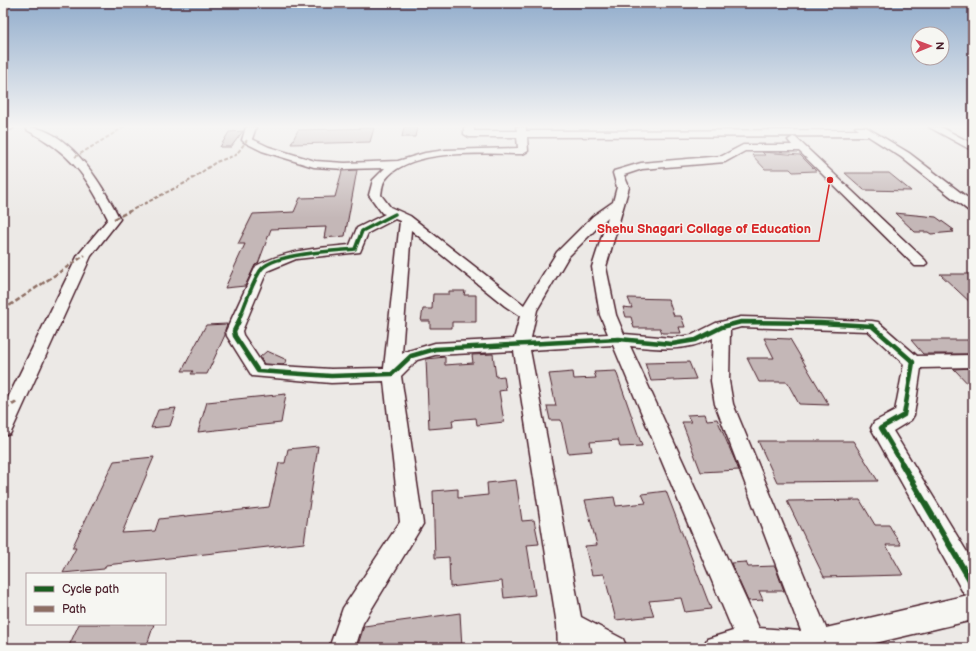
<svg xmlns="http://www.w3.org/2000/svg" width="976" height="651" viewBox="0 0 976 651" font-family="'Balsamiq Sans',sans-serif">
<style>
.building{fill:#c4b7b7;stroke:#4a1f2b}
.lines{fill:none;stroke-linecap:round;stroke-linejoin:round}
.minor-casing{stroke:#4a1f2b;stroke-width:3}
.minor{fill:#f6f6f2;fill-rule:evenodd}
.quiet-far2{stroke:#8d6e63;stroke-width:2;stroke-dasharray:4 2;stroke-linecap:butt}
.quiet-far1{stroke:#8d6e63;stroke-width:2.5;stroke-dasharray:5 2.5;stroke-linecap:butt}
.quiet{stroke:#8d6e63;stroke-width:3.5;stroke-dasharray:7 3.5;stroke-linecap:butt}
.cycleway-far2-casing{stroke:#f6f6f2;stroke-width:5.5}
.cycleway-far1-casing{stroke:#f6f6f2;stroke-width:7}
.cycleway-casing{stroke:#f6f6f2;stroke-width:8}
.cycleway-far2{stroke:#1b5e20;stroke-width:3.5}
.cycleway-far1{stroke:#1b5e20;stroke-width:4.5}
.cycleway{stroke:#1b5e20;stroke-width:6}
.leader{fill:none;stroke:#d62828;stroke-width:1.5}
.callout-dot{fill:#d62828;stroke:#f6f6f2;stroke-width:1.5}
.callout-label{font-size:13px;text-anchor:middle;font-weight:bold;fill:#d62828;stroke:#f6f6f2;stroke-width:3;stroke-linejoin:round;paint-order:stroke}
</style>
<rect width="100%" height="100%" fill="#ece9e6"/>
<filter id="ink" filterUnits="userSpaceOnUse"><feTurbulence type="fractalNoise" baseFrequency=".025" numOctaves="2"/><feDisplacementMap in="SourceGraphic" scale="8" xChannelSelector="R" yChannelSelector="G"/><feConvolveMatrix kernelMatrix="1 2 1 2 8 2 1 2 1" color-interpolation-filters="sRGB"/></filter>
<g filter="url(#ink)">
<!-- building -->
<path class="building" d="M404,127h13l-2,10h-13z
M374,128l-4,14 -79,2 7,-14z
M243,131l-12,16h-11l9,-15z
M762,152l38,3 16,16 -23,1 -3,-3h-25l-13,-14h13z
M357,170l-12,66 -21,2 2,-11 -55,2 -13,35 -3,1 -10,21 -20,2 20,-44h-7l15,-30 41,-2 6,-14 35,-1 7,-26z
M845,173h44l22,18 -47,-1z
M895,213l41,4 18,13h-3l3,2 -23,2 -3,-2h-13z
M940,274h33v31z
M449,291h16l-1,4h12v27h-24v6h-22v-7h-9l2,-12h9l1,-15h16z
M628,298l40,1 6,17h7l4,11h-6l2,6h-19l-2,-5h-26l-3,-11h-5l-3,-10 9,1z
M227,324l-2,6v5l-18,39h-16l2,-3h-11l24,-46z
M764,338l26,1 39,66 -30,-1 -12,-22h-28l-12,-24h27z
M911,340h62v14h-50z
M267,351l20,9 -4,5 -19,-1 -4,-7z
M493,354l3,23 8,-1 2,14 -7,1 5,31 -27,3 -1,-7 -24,2 1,7 -24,2 -3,-70 19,-2v8l28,-2 -1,-8z
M689,362l7,17 -45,2 -6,-18z
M973,368v21l-19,-20z
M616,371l26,75 -22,1 -2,-7 -28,2 2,9 -24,2 -7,-33h-11l-3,-14h9l-7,-32 24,-2 1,7 22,-1 -2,-6z
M286,394l-5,29 -83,9 9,-30z
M176,408l-6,18 -19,2 7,-18z
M705,414l2,6 10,-1 22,51 -38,2 -19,-50h9l-4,-7z
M758,441h95l25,40 -101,1z
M318,446l-14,97 -198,22 -2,4 -41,4 13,-25h-4l42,-87 40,-4 -32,76 33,-2 4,-12 110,-12 10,-44h6l3,-14z
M516,480l6,41 12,-1 5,24 -12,1 8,50 -31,3 -2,-17 -52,6 -1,-30 -14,1 -2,-67 25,-2v9l30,-3 -1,-12z
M666,491l45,118 -26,3 -4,-14 -32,3 5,15 -38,4 -12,-46 -12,1 -7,-29 12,-1 -12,-45 29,-3 2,9 30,-3 -4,-9z
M860,500l15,25h14l12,20h-15l17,30 -79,2 -37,-76z
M746,562l2,5 27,-1 9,25h-25l4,9 -15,1 -17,-38z
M460,613l2,35h-105l7,-22z
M79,624h75l-8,24h-78z"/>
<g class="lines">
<defs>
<path id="minor" d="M3,127h11l-2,2 -9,2z
M26,127c43,0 77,59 94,92l-29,37 -78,172 -3,6 -7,2v-28l75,-153 30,-36c-21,-43 -38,-67 -81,-89z
M246,127h10l-4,12 17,8 46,14 30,2 53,-2 27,-8 21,-3 72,-2 -1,-11h-48l-5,-3v-7h10v4h43l-1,-4h10v4l333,-1 -4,-3h11l43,26 64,49v10l-4,-1 -68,-54 -33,-21 -341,1 1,14 -5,3c-37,0 -114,-7 -138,26 -3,4 -3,10 -4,15l9,12 20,9 114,89 33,-53 36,-36 20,-14 4,-15 -4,-14 1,-2 27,-8 81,-7 21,-11h49l-4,-5 5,-3 3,1 129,122 2,3 -2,3h-10l-116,-115h-54l-20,11 -83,7 -18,6 5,12 -23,80 10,48 8,19 48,4 20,-3 24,-12 25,-6 131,4 6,1 39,34 56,-1v12l-52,1 -7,47 -3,5 -18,11 80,131v58l-119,28h-151l4,-9 26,-8 -120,-286 -83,5 51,267 42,22 4,9h-69l-1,-23 -43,-274 -79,4 -18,5 -16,16 22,148 -60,99 -8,25h-26l14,-40 57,-86 -16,-141 -53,2 -79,-7 -25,-40 -1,-5 30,-65c30,-16 61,-18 94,-21l7,-17 28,-14 -3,-1 -13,-18 4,-15 12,-12 -40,1 -31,-2 -52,-16 -18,-9 -2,-2zM608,217l-16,50 8,48 8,19 -77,4 6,-28 31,-53zM395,219l5,2 -16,147 -53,1 -68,-4 -20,-30 -1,-4 25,-60 29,-12 64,-7 8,-19zM411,230l94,76 15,10 -6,23 -79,4 -30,9 -3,2zM741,327l127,4 36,33 -9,47 -21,11 -3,6 93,166 4,1 -142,33 -93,-224 -4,-23 1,-51zM713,338l-2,43 4,23 86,227 -42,-3 -129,-282c30,3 56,6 83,-8z
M929,127h12l32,17v7z"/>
</defs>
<!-- minor casing -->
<use href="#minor" class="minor-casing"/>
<!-- minor -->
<use href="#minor" class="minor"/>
<!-- quiet-far2 -->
<path class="quiet-far2" d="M75,157l49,-30
M128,212l61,-31 27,-19 20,-7 11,-15"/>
<!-- quiet-far1 -->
<path class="quiet-far1" d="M114,219l16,-8
M3,310l82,-55"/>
<!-- quiet -->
<path class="quiet" d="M3,410l13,-8"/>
<defs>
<path id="cycleway-far2" d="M238,322c7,-17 13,-36 22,-51 11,-18 76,-20 95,-22l7,-18 33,-17"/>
<path id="cycleway-far1" d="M239,321l-5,10 1,5 23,35 73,5 61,-2 19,-18 24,-7 184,-10 53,5 24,-4 26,-13 19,-5 79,1 52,3 41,36 -9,53 -23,13 22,37"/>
<path id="cycleway" d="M902,464l71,121"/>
</defs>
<!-- cycleway-far2 casing -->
<use href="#cycleway-far2" class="cycleway-far2-casing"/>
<!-- cycleway-far1 casing -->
<use href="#cycleway-far1" class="cycleway-far1-casing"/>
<!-- cycleway casing -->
<use href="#cycleway" class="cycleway-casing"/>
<!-- cycleway-far2 -->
<use href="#cycleway-far2" class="cycleway-far2"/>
<!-- cycleway-far1 -->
<use href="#cycleway-far1" class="cycleway-far1"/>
<!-- cycleway -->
<use href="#cycleway" class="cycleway"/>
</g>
</g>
<!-- sky -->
<linearGradient id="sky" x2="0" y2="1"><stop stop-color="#92adcc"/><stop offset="0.58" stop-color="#f6f5f4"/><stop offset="1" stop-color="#f6f5f4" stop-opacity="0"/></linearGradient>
<rect width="976" height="218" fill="url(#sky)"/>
<!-- callouts -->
<path class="leader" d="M830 180L819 241H589"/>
<circle class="callout-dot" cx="830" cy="180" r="4"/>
<g class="callout-label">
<text x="704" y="233">Shehu Shagari Collage of Education</text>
</g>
<!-- margin -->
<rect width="976" height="651" fill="none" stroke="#f6f6f2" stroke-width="16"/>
<rect x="8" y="8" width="960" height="635" fill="none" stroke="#4a1f2b" stroke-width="1.5" filter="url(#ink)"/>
<!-- legend -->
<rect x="26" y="573" width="140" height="52" fill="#f6f6f2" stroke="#b1a0a2"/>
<rect x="34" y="586" width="20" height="6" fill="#1b5e20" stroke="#b1a0a2"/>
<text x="62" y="593" font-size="12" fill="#4a1f2b">Cycle path</text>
<rect x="34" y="606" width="20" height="6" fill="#8d6e63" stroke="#b1a0a2"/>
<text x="62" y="613" font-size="12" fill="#4a1f2b">Path</text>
<!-- north arrow -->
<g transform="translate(930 46) rotate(89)"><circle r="19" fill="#f6f6f2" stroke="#b1a0a2"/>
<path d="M0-3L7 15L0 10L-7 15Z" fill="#d1495b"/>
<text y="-6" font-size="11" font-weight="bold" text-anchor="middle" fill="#4a1f2b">N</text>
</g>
</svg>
